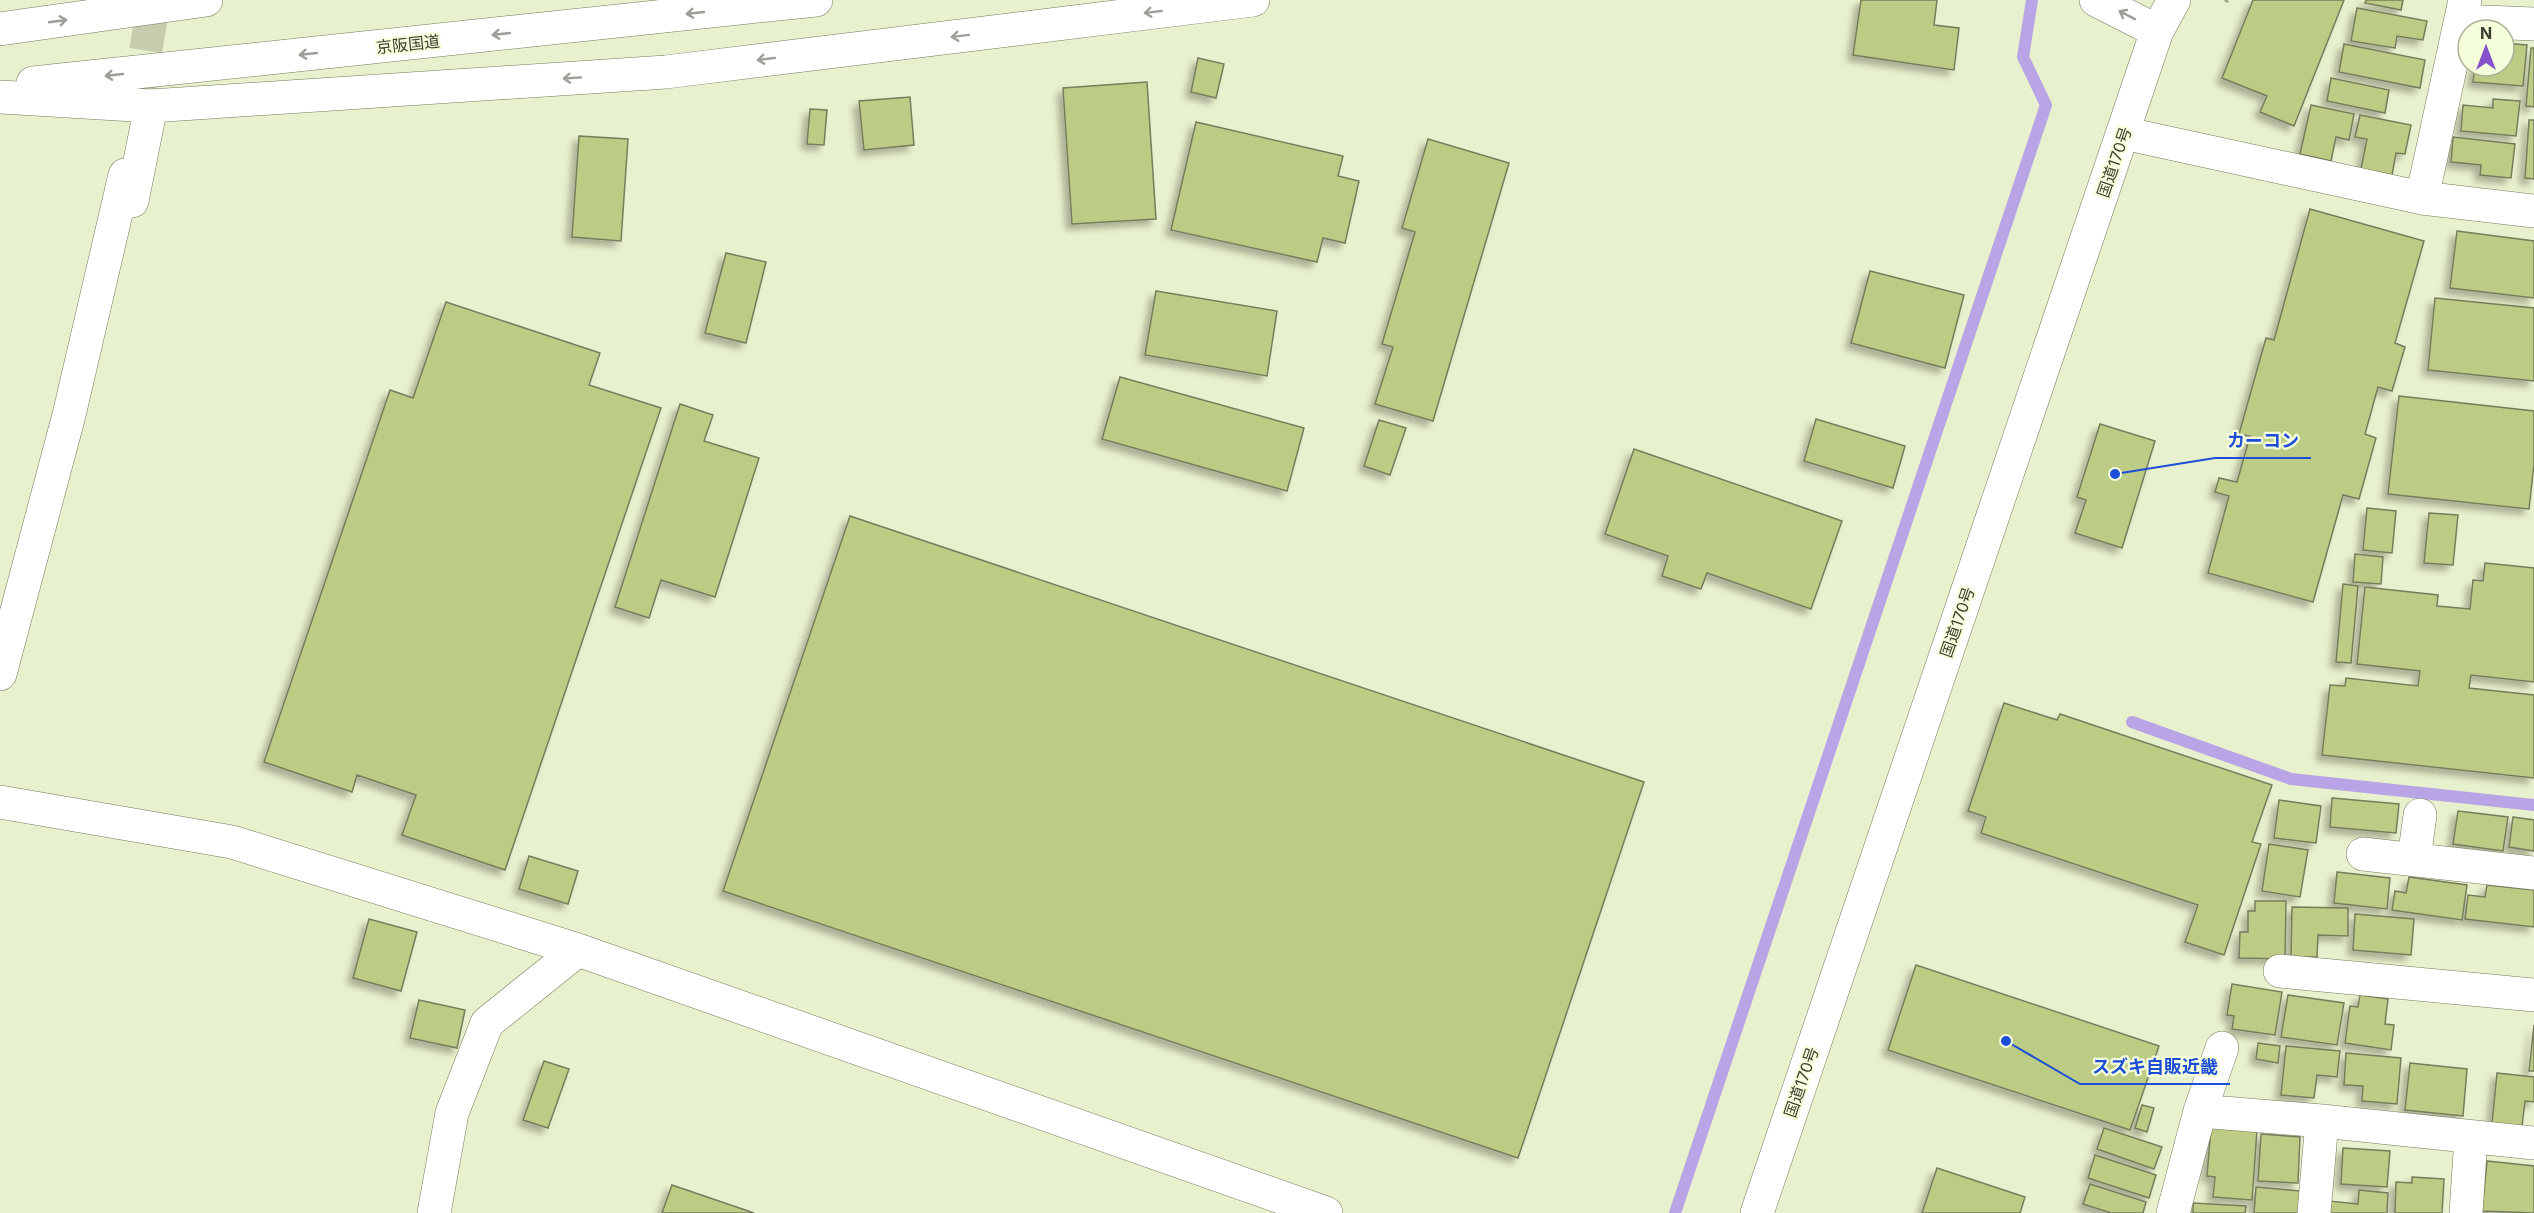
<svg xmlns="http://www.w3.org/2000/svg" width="2534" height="1213" viewBox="0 0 2534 1213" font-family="Inter,'Noto Sans JP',sans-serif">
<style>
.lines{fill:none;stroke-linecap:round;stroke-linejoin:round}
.stream{stroke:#b9a4e5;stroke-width:12}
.building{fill:#bdcc85;stroke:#767d5c;stroke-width:1.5;filter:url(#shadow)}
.minor-tunnel{stroke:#c5cdae;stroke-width:33;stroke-dasharray:33 16;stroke-linecap:butt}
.minor-casing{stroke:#737a5a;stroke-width:34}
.trunk-casing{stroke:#737a5a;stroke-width:34}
.path{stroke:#989f85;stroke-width:4;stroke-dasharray:6 3;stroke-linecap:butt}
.minor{stroke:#fff;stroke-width:33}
.trunk{stroke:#fff;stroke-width:33}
.oneway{stroke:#9d9e98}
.labels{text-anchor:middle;stroke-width:4.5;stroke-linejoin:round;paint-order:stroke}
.street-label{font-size:16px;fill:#3b3e30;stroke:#f5feda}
.leader{fill:none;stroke:#1d4ed8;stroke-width:2}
.callout-dot{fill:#1d4ed8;stroke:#f5feda;stroke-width:2}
.callout-label{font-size:18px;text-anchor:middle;font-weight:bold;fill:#1d4ed8;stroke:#f5feda;stroke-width:4.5;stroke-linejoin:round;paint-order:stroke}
</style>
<defs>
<filter id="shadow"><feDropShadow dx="-5.5" dy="5.5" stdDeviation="3" flood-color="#0004"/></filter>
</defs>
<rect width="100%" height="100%" fill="#e8f1cd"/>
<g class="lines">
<!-- stream -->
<path class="stream" d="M2132,722l159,57 243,26
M1675,1213l371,-1108 -23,-48 9,-57"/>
</g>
<!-- building -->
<path class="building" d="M1861,0h76l-3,25 25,3 -5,42 -101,-15z
M2253,0h91l-50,126 -34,-14 7,-16 -45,-18z
M2366,0h37l-2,10 -36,-7z
M2357,8l70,13 -4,19 -26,-4 -2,12 -44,-7z
M2504,43l23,2 -4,41 -50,-4 2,-16h29z
M2344,44l81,16 -5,28 -81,-16z
M2531,48h3v59l-8,-1z
M1198,58l26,6 -8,34 -25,-6z
M2331,78l58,12 -4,23 -58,-12z
M1147,82l9,137 -84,5 -9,-136z
M910,97l4,48 -50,5 -5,-49z
M2493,99l27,2 -4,35 -55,-5 2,-26 30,3z
M2311,105l43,9 -5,26 -13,-3 -5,24 -31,-7z
M810,109l17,1 -3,35 -17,-1z
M2360,115l51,10 -6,29 -9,-1 -4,22 -31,-6 6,-30 -12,-2z
M2529,120h5v59l-9,-1z
M1196,122l147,34 -5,20 21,5 -14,62 -22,-5 -6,24 -146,-32z
M579,136l49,3 -7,102 -49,-4z
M2453,137l62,7 -4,34 -31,-3 1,-10 -30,-3z
M1428,139l81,24 -76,258 -58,-17 18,-57 -11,-3 33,-112 -13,-4z
M2310,209l114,32 -29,102 10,4 -13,44 -14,-4 -13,47 11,4 -17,61 -16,-4 -30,107 -105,-29 21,-77 -14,-4 4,-14 18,4 13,-46 -11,-2 27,-96 8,2z
M2457,231l77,10v57l-84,-10z
M726,253l40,9 -20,81 -41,-10z
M1870,271l94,24 -19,73 -94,-25z
M1156,291l121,20 -10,65 -122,-21z
M2435,298l99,10v73l-106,-11z
M446,302l154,51 -11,32 72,23 -156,462 -103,-35 14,-40 -59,-20 -5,17 -88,-30 126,-372 23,8z
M1120,377l184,51 -17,63 -185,-52z
M2399,396l135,15v53l-5,45 -141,-15z
M680,404l33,11 -9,26 55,17 -44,139 -54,-17 -12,38 -34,-11z
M1816,419l89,27 -12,42 -89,-27z
M1379,420l27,8 -16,47 -26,-9z
M2100,424l55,17 -33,107 -47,-15 11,-33 -9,-3z
M1634,449l208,72 -31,88 -104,-36 -6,16 -39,-13 6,-20 -63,-22z
M2367,508l29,3 -4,42 -29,-3z
M2429,513l29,2 -5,50 -29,-2z
M850,516l794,266 -126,376 -795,-267z
M2355,554l28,3 -2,27 -28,-2z
M2485,563l49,5v114l-63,-7 -2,13 65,7v83l-212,-23 8,-70 15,1 1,-8 72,8 2,-15 -63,-7 8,-77 73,8 -1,11 33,3 3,-29 10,1z
M2343,584l15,2 -7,77 -15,-1z
M2004,703l53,17 3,-6 212,71 -20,57 9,2 -37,111 -39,-13 13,-37 -217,-72 5,-16 -18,-6z
M2332,798l67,6 -3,29 -66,-6z
M2279,800l42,6 -5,37 -42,-5z
M2458,811l50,6 -5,34 -50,-7z
M2513,817l21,3v31l-25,-4z
M2269,844l39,6 -8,47 -38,-6z
M529,856l49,15 -10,33 -49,-15z
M2337,872l53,6 -3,31 -53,-6z
M2409,877l58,8 -5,35 -70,-10 3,-19 11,2z
M2487,885l47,5v37l-69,-8 3,-24 17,2z
M2255,901h31l-1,58 -46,-1 1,-26h8v-21h7z
M2292,907l56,1v28l-30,-1 -1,22h-26z
M2355,914l59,5 -3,36 -58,-5z
M369,919l48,13 -16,59 -48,-13z
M1916,965l243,81 -29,84 -242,-80z
M2232,984l50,8 -7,43 -43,-6 2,-13 -7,-1z
M2288,995l56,8 -7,42 -56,-8z
M2360,995l28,4 -3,25 9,1 -3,25 -46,-7 5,-37 8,1z
M419,1000l46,10 -8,38 -47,-10z
M2534,1025v46h-5z
M2258,1043l22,3 -2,17 -22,-4z
M2286,1046l54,5 -3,26 -20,-2 -3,23 -33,-3z
M2346,1053l55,5 -4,46 -35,-3 1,-15 -19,-1z
M544,1061l25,8 -21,59 -25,-8z
M2410,1063l57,6 -4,47 -58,-6z
M2497,1073l37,4v25l-9,-1 -3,25 -30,-2z
M2142,1105l12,3 -7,24 -12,-4z
M2211,1127l46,3 -5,70 -39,-3 2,-20 -8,-1z
M2104,1128l58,19 -8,22 -57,-20z
M2261,1134l39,3 -2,46 -40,-2z
M2343,1148l47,3 -3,36 -46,-3z
M2095,1155l61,20 -7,23 -61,-20z
M2487,1161l47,5v47l-52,-2z
M1937,1168l88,29 -5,16h-98z
M2412,1177l32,2 -2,34h-47l1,-31 16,1z
M2090,1184l56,18 -3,11h-32l-28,-9z
M672,1185l82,28h-92z
M2256,1187l44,4 -2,22h-44z
M2359,1190l29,3 -1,20h-59l1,-12 29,3z
M2193,1203l53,3 -1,7h-52z"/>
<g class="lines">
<!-- minor-tunnel -->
<path class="minor-tunnel" d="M138,99l16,-99"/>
<defs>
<path id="minor" d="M2461,21l73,3
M2123,133l299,65 112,13
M2422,198l43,-198
M132,201l19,-95
M0,674l69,-259 56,-240
M0,802l232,40 346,108 748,263
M2363,854l171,19
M2414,859l6,-44
M2280,971l254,24
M2200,1111l122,10 212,22
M434,1213l18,-100 35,-90 91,-73
M2173,1213l27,-102 22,-63
M2314,1213l8,-92
M2466,1213l5,-76"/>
<path id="trunk" d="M2096,0l61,31
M0,29l206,-29
M33,83l783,-83
M0,97l151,9 515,-34 587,-72
M1757,1213l400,-1182 17,-31"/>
</defs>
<!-- minor casing -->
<use href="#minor" class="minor-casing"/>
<!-- trunk casing -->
<use href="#trunk" class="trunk-casing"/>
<!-- path -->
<path class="path" d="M2226,2l1,-2"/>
<!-- minor -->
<use href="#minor" class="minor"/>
<!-- trunk -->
<use href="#trunk" class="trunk"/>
</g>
<!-- one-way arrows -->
<defs><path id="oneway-shaft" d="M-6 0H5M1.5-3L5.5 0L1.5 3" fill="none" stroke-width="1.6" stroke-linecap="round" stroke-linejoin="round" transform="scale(1.5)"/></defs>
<g class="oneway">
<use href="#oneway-shaft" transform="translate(1153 12) rotate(173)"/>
<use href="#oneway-shaft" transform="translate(695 13) rotate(174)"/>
<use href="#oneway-shaft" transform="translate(2127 15) rotate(-153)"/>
<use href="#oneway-shaft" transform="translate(58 21) rotate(-8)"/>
<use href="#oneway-shaft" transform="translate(501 34) rotate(174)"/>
<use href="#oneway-shaft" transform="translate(960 36) rotate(173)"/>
<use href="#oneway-shaft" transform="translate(308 54) rotate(174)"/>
<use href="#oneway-shaft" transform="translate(766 59) rotate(173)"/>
<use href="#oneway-shaft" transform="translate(114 75) rotate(174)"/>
<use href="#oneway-shaft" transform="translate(572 78) rotate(176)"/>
</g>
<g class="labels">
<!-- street labels -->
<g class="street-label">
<text transform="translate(408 44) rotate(-6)" y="6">京阪国道</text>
<text transform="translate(2114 162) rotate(-71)" y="6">国道170号</text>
<text transform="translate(1957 622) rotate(-71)" y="6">国道170号</text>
<text transform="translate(1801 1082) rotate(-71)" y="6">国道170号</text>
</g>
</g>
<!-- callouts -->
<path class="leader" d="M2115 474L2215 458H2311M2006 1041L2080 1084H2230"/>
<g class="callout-dot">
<circle cx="2115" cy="474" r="6"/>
<circle cx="2006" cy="1041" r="6"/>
</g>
<g class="callout-label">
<text x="2263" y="447">カーコン</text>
<text x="2155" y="1073">スズキ自販近畿</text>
</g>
<!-- north arrow -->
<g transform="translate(2486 48)"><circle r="28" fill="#f5feda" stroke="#abb196" stroke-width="1.5"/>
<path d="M0-4.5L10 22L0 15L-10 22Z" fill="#8453cc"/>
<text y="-9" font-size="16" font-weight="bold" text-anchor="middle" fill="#3b3e30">N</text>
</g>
</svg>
